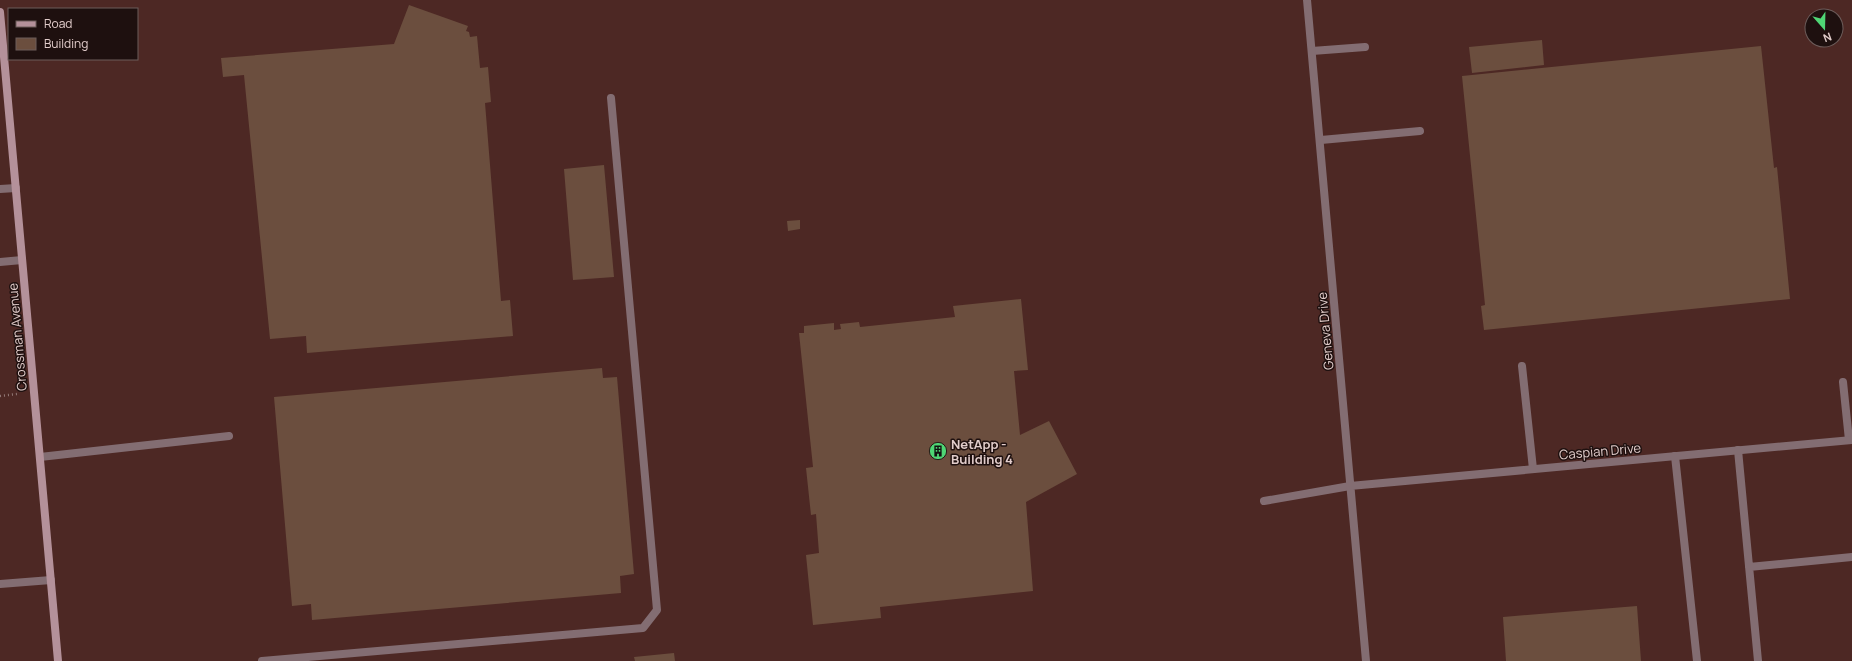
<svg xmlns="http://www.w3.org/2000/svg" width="1852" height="661" viewBox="0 0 1852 661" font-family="Manrope,sans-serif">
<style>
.built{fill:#4d2824;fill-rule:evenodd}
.building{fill:#6b4e3e}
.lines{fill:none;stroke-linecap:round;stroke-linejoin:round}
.path{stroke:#937a77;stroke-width:2.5;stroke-dasharray:1 3;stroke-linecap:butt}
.lane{stroke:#836d72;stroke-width:8}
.street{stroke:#836d72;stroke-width:8}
.secondary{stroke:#b4919a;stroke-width:8}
.labels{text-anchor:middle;stroke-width:3;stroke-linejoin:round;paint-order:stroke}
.street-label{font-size:13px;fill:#e2cdcb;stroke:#1e100f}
.poi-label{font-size:13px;font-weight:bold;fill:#e2cdcb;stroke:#1e100f;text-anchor:start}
</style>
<rect width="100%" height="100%" fill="#40221f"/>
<!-- built -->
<path class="built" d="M0,0h1852v661h-1852zM9,9h128v50h-128zM1812,16h24v24h-24z"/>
<!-- building -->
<path class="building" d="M409,5l59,21 -2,5 3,1 1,5 7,-1 3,32 8,-1 3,35 -6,1 16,198 9,-1 3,36 -206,17 -1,-17 -36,3 -26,-264 -21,2 -2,-19 173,-14z
M1542,40l2,25 -72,8 -3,-26z
M1761,46l13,122 3,-1 13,132 -306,31 -3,-24 4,-1 -23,-229z
M604,165l10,112 -41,3 -9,-111z
M800,220v9l-12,2 -1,-10z
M1021,299l7,71 -14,1 6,64 29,-14 28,53 -51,28 7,89 -153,16 1,11 -68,7 -7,-70 13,-2 -3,-39 -5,1 -5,-47 7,-1 -14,-134h5v-7l30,-3v7l7,-1 -1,-5 19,-2 1,5 95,-10 -2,-11z
M602,368l1,10 14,-1 17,197 -14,2 1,17 -309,27 -1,-16 -19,2 -18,-209z
M1637,606l4,55h-135l-3,-44z
M674,653l1,8h-40l-1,-4z"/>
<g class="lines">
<!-- path -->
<path class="path" d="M0,396l17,-2"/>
<!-- lane -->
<path class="lane" d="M1312,51l53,-4
M1321,140l99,-9
M0,189l16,-1
M0,262l22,-2
M1522,366l11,103
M1843,382l6,58
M1738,450l20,211
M1675,456l22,205
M40,457l189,-21
M1264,501l86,-15
M1749,567l103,-10
M0,584l51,-4
M262,661l381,-33 14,-18 -46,-512"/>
<!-- street -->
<path class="street" d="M1307,0l59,661
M1350,486l502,-46"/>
<!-- secondary -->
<path class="secondary" d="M0,12l58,649"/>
</g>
<!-- icons -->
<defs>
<symbol id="building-disc" viewBox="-11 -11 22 22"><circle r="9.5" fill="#4fd675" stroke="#1e100f"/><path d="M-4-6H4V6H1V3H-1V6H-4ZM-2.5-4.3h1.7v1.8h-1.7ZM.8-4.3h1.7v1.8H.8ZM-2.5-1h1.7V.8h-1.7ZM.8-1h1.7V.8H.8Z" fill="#111"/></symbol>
</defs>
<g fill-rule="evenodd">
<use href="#building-disc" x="928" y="441" width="20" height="20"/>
</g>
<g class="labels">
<!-- street labels -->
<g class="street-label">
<text transform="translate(1325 331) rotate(-95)" y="5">Geneva Drive</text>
<text transform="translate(17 337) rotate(-95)" y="5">Crossman Avenue</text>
<text transform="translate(1600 451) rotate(-5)" y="5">Caspian Drive</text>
</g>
<!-- poi labels -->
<g class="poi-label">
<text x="951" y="449">NetApp -<tspan x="951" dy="15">Building 4</tspan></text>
</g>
</g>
<!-- legend -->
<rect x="8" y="8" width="130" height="52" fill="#1e100f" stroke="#6c5c5a"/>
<rect x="16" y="21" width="20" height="6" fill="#b4919a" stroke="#6c5c5a"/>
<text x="44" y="28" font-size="12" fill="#e2cdcb">Road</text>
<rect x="16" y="38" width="20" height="12" fill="#6b4e3e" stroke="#6c5c5a"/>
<text x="44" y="48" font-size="12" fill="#e2cdcb">Building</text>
<!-- north arrow -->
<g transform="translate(1824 28) rotate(160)"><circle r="19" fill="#1e100f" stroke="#6c5c5a"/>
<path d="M0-3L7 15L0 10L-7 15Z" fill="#4fd675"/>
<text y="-6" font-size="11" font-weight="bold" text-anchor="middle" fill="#e2cdcb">N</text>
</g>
</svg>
